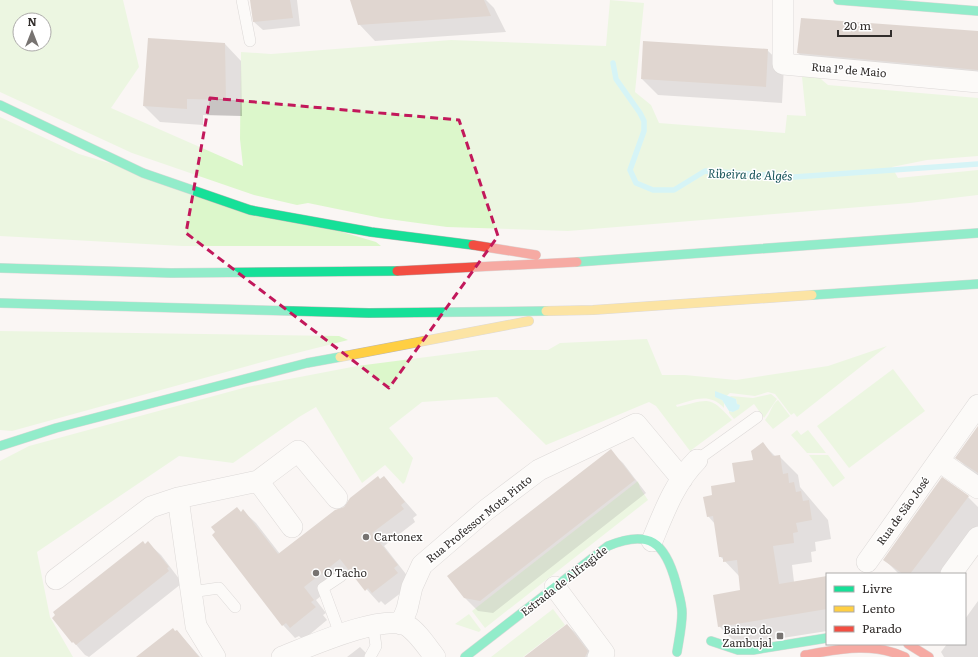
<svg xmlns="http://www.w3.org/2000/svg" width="978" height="657" viewBox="0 0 978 657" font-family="Literata,serif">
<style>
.green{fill:#dcf7cb;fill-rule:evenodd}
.water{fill:#abf2f9}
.shadow{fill:#0003}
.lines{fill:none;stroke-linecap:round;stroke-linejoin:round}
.stream{stroke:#abf2f9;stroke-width:5.5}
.building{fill:#c1b0a5}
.lane-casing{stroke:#bbb7b5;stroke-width:12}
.street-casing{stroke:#bbb7b5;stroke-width:22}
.fast-casing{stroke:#bbb7b5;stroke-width:10}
.slow-casing{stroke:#bbb7b5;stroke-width:10}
.jam-casing{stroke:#bbb7b5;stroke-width:10}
.lane{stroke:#fefefd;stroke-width:11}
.street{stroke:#fefefd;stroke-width:21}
.fast{stroke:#16e098;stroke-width:9}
.slow{stroke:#ffcf43;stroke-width:9}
.jam{stroke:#f24e42;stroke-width:9}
.marked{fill:none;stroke:#c2185b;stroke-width:3;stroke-dasharray:8 5;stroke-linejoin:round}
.poi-dot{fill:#777371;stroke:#fff;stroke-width:1.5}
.labels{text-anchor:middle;stroke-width:3;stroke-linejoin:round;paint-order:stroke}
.street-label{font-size:11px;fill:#312d2b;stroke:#fff}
.poi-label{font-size:11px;fill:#312d2b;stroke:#fff;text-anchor:start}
.water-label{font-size:12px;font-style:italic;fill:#17545a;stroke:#fff}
</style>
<rect width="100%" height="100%" fill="#faf6f4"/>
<!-- green -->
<path class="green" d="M0,0h123l16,67 -28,41 132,58 -3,-27 1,-87 30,2 180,-14 155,6 4,-46 34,3 -9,89 16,13 8,18 126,10 2,-18 19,1 -4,-39 13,-3 13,11 150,13v58l-51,4 -35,7 6,11 80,-8v25l-68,8 -342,28 -121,-4 -66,-9 -73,-15 -11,2 -43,-10 -122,-42 -132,-61zM20,20h24v24h-24z
M0,117l79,37 297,88 5,4h-199l-182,-10z
M0,331l339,5 9,4 -71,18 -265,73 -12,-1z
M647,339l15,36h23l51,5 92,-14 59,-20 -90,71 -3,-4 -3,2 -16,-21 -7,-2 -13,4 -25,-3 -8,7 2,2v6c-15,-16 -30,-8 -48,-3l1,2c31,-7 32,-13 55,13l-42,31 -34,-45 -7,-4 -103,43 -49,-48 -75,5 -33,26 24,30 -8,24 -2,2 -18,-19 -23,18 -46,-76 -17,10 -66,46 -54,-7 -142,96 13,65 23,40h-73v-196l29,-15 218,-59 110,-21 124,-16h67l12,-7z
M893,369l32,42 -76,57 -32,-42z
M771,394l6,5 -13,19 -10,-14 -20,15 -5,-6v-2l4,1 4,-8 -1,-5 -8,-1 3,-2 22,2z
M778,400l12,16 -17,13 -8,-9c6,-7 6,-15 13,-20z
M797,430l4,5 7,-5 18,23h-19l-16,-18z
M809,455h19l17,23 -12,9z
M638,481l2,7 8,12 -163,128 -13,-17z
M553,609l12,16 -42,32h-32z
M469,614l12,16 -2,2 -24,-8z"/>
<!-- water -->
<path class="water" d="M715,391l21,8 1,5 3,1 -1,4 -6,3 -4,-1 -7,-11 -7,-3z"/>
<!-- shadow -->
<path class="shadow" d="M251,0h46l3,26 -37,4 -9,-8z
M351,0h135l8,8 12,24 -131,9 -16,-17z
M978,32v52l-164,-15 -16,-16z
M225,44l16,17 1,55 -39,-1v10l-43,-3 -16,-16z
M767,50l17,16 -2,37 -124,-8 -16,-16z
M978,427v52l-21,-21z
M763,444l13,13 3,-1 19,19 2,12 28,33 3,19 -16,3 1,9 -5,1 1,10 -20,3 2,17 33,-5v54l-89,14 -19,-19 22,-35 -2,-15 -19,-20 -5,-32 -7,-8 6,-21 22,-12 18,-22z
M610,451l13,12 23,30 -153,120 -15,-2 -13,-13z
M384,477l33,38 -4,3 2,4 -31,24 25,32 1,8 -25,19 -4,-4 -2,2 -28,-31 -35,28 10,13 -3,2 4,5 -24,20 -4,-4 -4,2 -12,-13 -42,-112 2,-2 13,12 24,31 65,-46z
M968,497l10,10v30l-29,37h-50l-14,-14z
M148,543l13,12 19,25 -1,1 2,3 -92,73 -4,-2 -32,-37z
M978,601v56h-34l-3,-5 6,-8h18v-25z
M567,625l13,12 14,20h-69z
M177,631l23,26h-62l37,-25z
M360,647l10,10h-23z"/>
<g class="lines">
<!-- stream -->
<path class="stream" d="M613,63l3,16 24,34 4,8v10l-14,39 6,13 17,7h21l31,-19 89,6 184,-13"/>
</g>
<!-- building -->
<path class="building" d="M250,0h40l3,18 -40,4z
M350,0h134l7,16 -133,9z
M801,18l177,13v39l-181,-17z
M148,38l77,5 1,57 -39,-1v10l-44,-3z
M643,41l125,8 -2,38 -125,-8z
M978,426v47l-23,-15z
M763,442l10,14 7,-1 3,19 5,-1 1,10 5,-1 2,10 5,-1 2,10 6,-1 3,20 -16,3 2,9 -5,1 1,10 -21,3 6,38 48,-8v33l-109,18 -5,-32 27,-5 -3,-30 -14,2v-5h-4l-6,-41 -6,1 -4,-20 9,-2 -1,-9 24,-4 -3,-19 21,-3 -2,-9z
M611,449l24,31 -155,121 -16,-3 -17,-22z
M378,476l2,3 4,-3 21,26 -4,3 3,4 -32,24 26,32 -4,3 4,5 -26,20 -4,-5 -3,3 -25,-32 -36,28 10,13 -3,2 5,5 -26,21 -4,-5 -4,3 -70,-91 3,-3 -4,-5 26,-20 4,5 2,-3 35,45 57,-44 9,-3 6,-9z
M942,477l27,19 -59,78h-7l-20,-14z
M143,541l2,3 3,-3 21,26 -2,1 2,3 -93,74 -3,-3 -1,1 -20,-25 3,-3 -2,-3z
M567,624l21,27 -3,6h-61z
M173,628l2,3 2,-1 22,27h-63z"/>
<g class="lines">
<defs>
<path id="lane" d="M242,0l8,41
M697,460l60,-43
M191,592l28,-4 16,19
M340,634l-17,-46 18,-12
M370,657l6,-11 -3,-20"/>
<path id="street" d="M783,0v64l195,18
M939,461l39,27
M258,481l34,46
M178,498l18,128 19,31
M652,541c12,-29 23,-59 45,-81
M867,562l111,-157
M951,574l27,-37
M56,579l95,-72 27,-9 80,-17 40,-30 39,47
M555,587l49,66 -6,4
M401,624l6,-15 5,-22 10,-22 64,-55 53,-40 97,-46 46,55
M282,657c26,-10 99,-43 124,-32 11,6 21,22 29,32"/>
<path id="fast" d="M838,0l140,11
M0,105l143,68 107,37 121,22 102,13
M577,262l401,-29
M0,268l171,5 226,-2
M812,295l166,-11
M0,303l369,10 177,-2
M0,446l56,-18 251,-65 33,-6
M711,641l27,9h15l74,-12
M465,657l143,-111c41,-17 57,-4 68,37 2,9 6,20 6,30 0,13 -3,26 -5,39"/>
<path id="slow" d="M546,311l47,-1 219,-15
M340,357l189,-36"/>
<path id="jam" d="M473,245l63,10
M397,271l180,-9
M908,644l21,13
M805,655c35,-6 67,-13 100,2"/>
</defs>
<!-- lane casing -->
<use href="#lane" class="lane-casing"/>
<!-- street casing -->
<use href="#street" class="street-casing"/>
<!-- fast casing -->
<use href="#fast" class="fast-casing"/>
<!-- slow casing -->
<use href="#slow" class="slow-casing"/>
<!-- jam casing -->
<use href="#jam" class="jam-casing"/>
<!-- lane -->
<use href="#lane" class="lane"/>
<!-- street -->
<use href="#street" class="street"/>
<!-- fast -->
<use href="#fast" class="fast"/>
<!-- slow -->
<use href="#slow" class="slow"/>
<!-- jam -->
<use href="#jam" class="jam"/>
</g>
<!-- marked area -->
<path d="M0 0H978V657H0ZM210,98l249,22 39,116 -109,152 -203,-155z" fill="#faf6f4" fill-opacity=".55" fill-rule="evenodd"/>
<path class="marked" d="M210,98l249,22 39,116 -109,152 -203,-155z"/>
<!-- markers -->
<g class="poi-dot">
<circle cx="366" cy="537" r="4"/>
<circle cx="316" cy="573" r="4"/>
<rect x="776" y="632" width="8" height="8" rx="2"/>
</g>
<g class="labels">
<!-- street labels -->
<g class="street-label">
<text transform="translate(849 70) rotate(5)" y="4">Rua 1º de Maio</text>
<text transform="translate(903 511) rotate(-54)" y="4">Rua de São José</text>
<text transform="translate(479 519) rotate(-39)" y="4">Rua Professor Mota Pinto</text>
<text transform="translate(564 581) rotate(-38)" y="4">Estrada de Alfragide</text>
</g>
<!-- poi labels -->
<g class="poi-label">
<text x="374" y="541">Cartonex</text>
<text x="324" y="577">O Tacho</text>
<text x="772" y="634" text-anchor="end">Bairro do<tspan x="772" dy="13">Zambujal</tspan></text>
</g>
<!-- water labels -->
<g class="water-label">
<text transform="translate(750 175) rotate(2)" y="4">Ribeira de Algés</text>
</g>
</g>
<!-- legend -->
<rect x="826" y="573" width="140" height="72" fill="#ffffff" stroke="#adabaa"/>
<rect x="834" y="586" width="20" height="6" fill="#16e098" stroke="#adabaa"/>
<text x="862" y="593" font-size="12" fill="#312d2b">Livre</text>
<rect x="834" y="606" width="20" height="6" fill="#ffcf43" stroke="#adabaa"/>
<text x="862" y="613" font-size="12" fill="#312d2b">Lento</text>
<rect x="834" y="626" width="20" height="6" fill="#f24e42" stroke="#adabaa"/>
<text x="862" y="633" font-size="12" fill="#312d2b">Parado</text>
<!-- north arrow -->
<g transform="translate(32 32)"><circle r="19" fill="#ffffff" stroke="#adabaa"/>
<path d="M0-3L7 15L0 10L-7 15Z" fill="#777371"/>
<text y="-6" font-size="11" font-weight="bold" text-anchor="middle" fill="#312d2b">N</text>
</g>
<!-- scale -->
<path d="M838 30v6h53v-6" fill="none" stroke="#312d2b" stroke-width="2"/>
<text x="844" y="30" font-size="12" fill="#312d2b" stroke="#ffffff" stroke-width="3" paint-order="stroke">20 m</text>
</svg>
